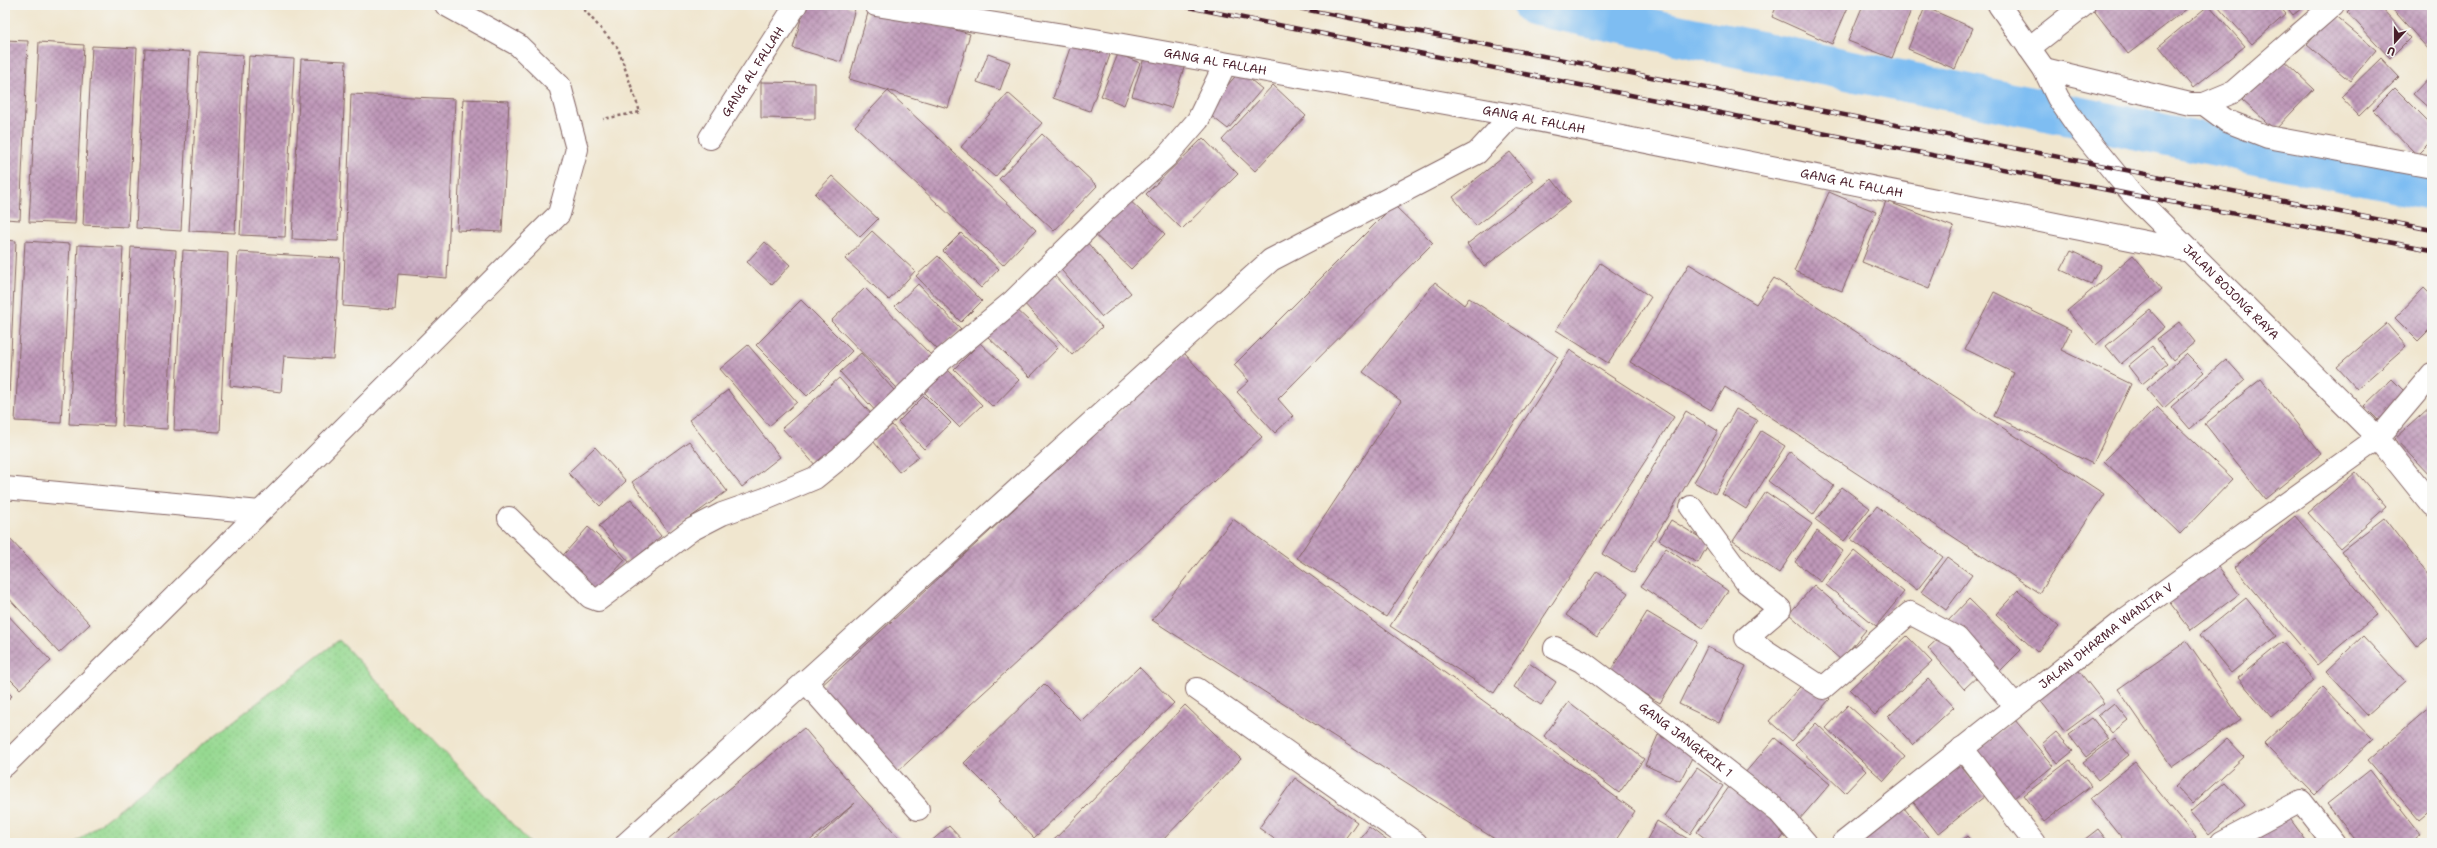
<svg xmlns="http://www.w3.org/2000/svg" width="2437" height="848" viewBox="0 0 2437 848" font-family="'Shantell Sans',sans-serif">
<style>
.grass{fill:url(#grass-dots);stroke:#707c5e}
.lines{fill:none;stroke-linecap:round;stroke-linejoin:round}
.canal{stroke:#7ebdf2;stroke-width:41}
.building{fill:url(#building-cross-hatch)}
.service-casing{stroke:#846564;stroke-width:24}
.minor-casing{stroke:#846564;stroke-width:24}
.tertiary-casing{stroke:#846564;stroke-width:24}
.path{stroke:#846564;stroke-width:2.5;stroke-dasharray:3 3;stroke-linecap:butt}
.service{stroke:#fff;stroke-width:22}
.minor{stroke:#fff;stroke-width:22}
.tertiary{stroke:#fff;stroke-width:22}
.rail-casing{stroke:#4a1f2b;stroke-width:4.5}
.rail{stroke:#f6f6f2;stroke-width:3;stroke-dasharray:9;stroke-linecap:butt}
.labels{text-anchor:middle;stroke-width:4;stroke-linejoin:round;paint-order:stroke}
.street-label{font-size:12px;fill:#4a1f2b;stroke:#f6f6f2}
</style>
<defs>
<pattern id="grass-dots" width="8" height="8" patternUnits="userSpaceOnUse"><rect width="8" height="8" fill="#96d991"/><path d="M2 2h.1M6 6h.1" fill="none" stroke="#83ba7d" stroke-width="1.8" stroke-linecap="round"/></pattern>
<pattern id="building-cross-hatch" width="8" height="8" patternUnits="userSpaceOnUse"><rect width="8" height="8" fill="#bf99b9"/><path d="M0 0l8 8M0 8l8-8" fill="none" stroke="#9d7c97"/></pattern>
</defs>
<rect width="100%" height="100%" fill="#f6f6f2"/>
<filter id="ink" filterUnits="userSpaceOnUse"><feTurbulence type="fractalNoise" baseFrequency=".025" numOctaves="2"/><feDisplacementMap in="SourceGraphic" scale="8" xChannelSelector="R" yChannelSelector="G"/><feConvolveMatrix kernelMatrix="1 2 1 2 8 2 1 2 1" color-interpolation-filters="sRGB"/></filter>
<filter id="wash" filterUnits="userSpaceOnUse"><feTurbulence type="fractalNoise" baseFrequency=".012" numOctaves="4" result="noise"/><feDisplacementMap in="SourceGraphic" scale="16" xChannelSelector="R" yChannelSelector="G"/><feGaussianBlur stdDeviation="0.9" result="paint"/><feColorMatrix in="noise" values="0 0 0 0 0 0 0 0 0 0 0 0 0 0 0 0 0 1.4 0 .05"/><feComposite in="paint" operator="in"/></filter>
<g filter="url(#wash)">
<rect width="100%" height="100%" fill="#f0e6cf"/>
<!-- grass -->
<path class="grass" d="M339,640l191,203h-455z"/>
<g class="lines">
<!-- canal -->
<path class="canal" d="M1533,5l896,184"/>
</g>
<g id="blocks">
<!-- building -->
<path class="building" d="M805,5h38l12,3 -14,54 -48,-14z
M1777,5h72l-17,39 -60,-27z
M1863,5h50l-21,53 -44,-17z
M2095,5h97l-64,49 -36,-46z
M2209,5l36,41 -52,42 -34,-42z
M2217,5h61l8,9 -34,30z
M2285,5h21l-13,10z
M2354,5h24l32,33 -20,20 -43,-46z
M2389,5h43v42l-3,3z
M870,6l100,28 -22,74 -99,-29z
M1925,7l48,21 -18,41 -47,-20z
M2333,14l43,36 -26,31 -43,-36z
M5,40l23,1 -8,179 -15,-1z
M39,42l45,3 -9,179 -46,-2z
M1072,42l38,13 -20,56 -37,-13z
M92,46l45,2 -9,179 -45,-2z
M145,49l45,3 -9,179 -45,-3z
M199,52l44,3 -8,178 -46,-2z
M988,54l22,8 -10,28 -23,-8z
M1118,54l22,9 -16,42 -23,-9z
M1145,55l39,13 -13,40 -39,-12z
M249,56l45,3 -9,178 -45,-2z
M2281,58l33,31 -39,41 -33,-30z
M2381,58l18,19 -40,39 -18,-19z
M301,59l45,2 -8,180 -46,-2z
M1240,71l22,18 -34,40 -23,-18z
M2432,74v37l-19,-17z
M761,82l54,1v36l-54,-1z
M1273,85l33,31 -51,55 -33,-31z
M2395,88l37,37v15l-15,15 -44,-45z
M888,91l148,139 -33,35 -148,-139z
M1008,93l34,30 -47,54 -34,-30z
M351,94l104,5 -8,179 -49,-4 -3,36 -52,-4z
M463,99l46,2 -7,131 -45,-2z
M1042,134l55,52 -43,45 -55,-52z
M1203,138l35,36 -56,55 -36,-35z
M1510,152l24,29 -58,45 -23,-29z
M832,176l46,43 -18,18 -45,-43z
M1552,179l18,23 -86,65 -17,-23z
M1829,192l47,20 -34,79 -48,-20z
M1124,195l41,39 -34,35 -41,-39z
M1886,201l68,26 -25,62 -67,-27z
M1394,205l39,38 -155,156 15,17 -18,17 -38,-41 12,-11 -15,-16z
M872,231l43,40 -26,29 -44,-41z
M961,233l38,36 -18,19 -38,-37z
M5,240l11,1 -8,179h-3z
M1085,240l46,53 -29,24 -46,-53z
M25,241l45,3 -9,179 -46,-2z
M765,242l25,23 -18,20 -25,-23z
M78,245l45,2 -9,179 -45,-2z
M131,247l45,3 -9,179 -45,-3z
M183,250l45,3 -8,179 -46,-2z
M2071,251l30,14 -10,19 -30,-14z
M238,252l102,6 -7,101 -49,-3 -3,36 -51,-6z
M2133,255l29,34 -66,56 -29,-34z
M938,256l44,45 -21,21 -45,-46z
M1600,263l51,34 -43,66 -52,-33z
M1689,264l67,40 18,-26 330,216 -65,99 -314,-206 -14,23 -81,-48z
M1052,273l50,54 -30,28 -51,-55z
M1435,282l29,23 5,-7 89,59 -172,260 -89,-59 104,-157 -38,-29z
M918,284l43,45 -23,21 -43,-44z
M865,288l70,71 -34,33 -70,-71z
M2424,288l8,8v31l-14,14 -23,-23z
M1994,292l77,38 -10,20 70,34 -38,80 -99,-48 20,-43 -49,-24z
M801,300l51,51 -45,45 -51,-51z
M1014,307l44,41 -28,29 -44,-42z
M2150,310l15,17 -44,37 -15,-18z
M2179,322l16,20 -22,18 -16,-21z
M2387,324l19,22 -49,43 -20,-22z
M980,343l39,37 -26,27 -39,-38z
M748,345l49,57 -28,24 -49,-57z
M2152,346l15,18 -25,20 -14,-18z
M1570,350l104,67 -180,276 -104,-67z
M861,353l39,44 -21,18 -39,-43z
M1184,353l78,84 -365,335 -78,-84z
M2186,354l18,18 -40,36 -17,-19z
M2226,359l19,21 -55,49 -19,-22z
M947,369l35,36 -23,22 -35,-35z
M839,378l35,39 -57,50 -35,-39z
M2261,379l60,75 -56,45 -60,-75z
M2392,379l16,16 -27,28 -17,-17z
M728,390l52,67 -38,30 -53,-67z
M924,396l27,27 -27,26 -26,-27z
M2432,405v73l-37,-39z
M2157,407l76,72 -53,55 -76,-73z
M1736,409l21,11 -42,74 -21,-12z
M1686,411l32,20 -84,142 -32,-19z
M892,425l27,32 -20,15 -26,-31z
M1761,431l24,15 -39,63 -24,-15z
M689,441l38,50 -58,42 -37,-51z
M595,447l31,34 -26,25 -32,-33z
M1790,452l44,34 -21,29 -45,-34z
M2356,472l30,35 -46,41 -32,-35z
M1842,487l28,21 -26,33 -28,-21z
M1766,492l46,32 -33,49 -46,-32z
M631,499l30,37 -31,27 -31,-37z
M1877,506l66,51 -26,33 -66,-51z
M2295,516l83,98 -61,51 -83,-98z
M2384,518l48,62v55l-15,12 -76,-96z
M1233,519l402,292 -21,32h-113l-349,-223z
M1671,520l38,23 -11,20 -39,-23z
M588,527l37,33 -31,34 -36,-33z
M1817,531l26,20 -22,31 -26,-20z
M7,536l83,88 -31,29 -54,-59v-57z
M1666,548l62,43 -25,37 -62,-42z
M1854,551l50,41 -28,34 -50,-41z
M1947,557l25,18 -26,35 -25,-18z
M2214,562l25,32 -48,36 -24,-31z
M1597,571l31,22 -31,44 -31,-22z
M1814,585l52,45 -25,30 -52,-46z
M2018,590l41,37 -22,25 -41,-38z
M2246,598l31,38 -46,37 -31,-38z
M1969,599l52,51 -22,22 -52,-50z
M5,612l46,49 -31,28 -15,-15z
M1647,612l50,30 -37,61 -51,-30z
M1943,634l37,40 -16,15 -36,-41z
M1907,636l25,26 -57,53 -25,-26z
M2363,636l42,45 -38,34 -41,-44z
M2187,641l54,78 -69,48 -54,-78z
M2282,642l32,38 -43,37 -33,-39z
M1707,647l39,19 -27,57 -40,-19z
M1529,663l27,19 -15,23 -27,-18z
M2075,666l29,37 -39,29 -29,-37z
M1139,667l35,36 -140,135 -35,-37 2,-1 -37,-37 80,-79 38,38z
M1807,679l23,20 -38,42 -23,-20z
M1928,679l26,28 -41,38 -25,-28z
M2323,687l50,52 -58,56 -51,-52z
M5,689l7,7 -7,6z
M1569,702l75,57 -25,34 -75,-57z
M2114,703l14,17 -16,13 -14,-17z
M1185,705l56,54 -81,84h-109z
M1848,705l57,52 -21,24 -58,-53z
M2432,705v104l-13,11 -51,-60z
M2092,718l17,21 -23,18 -17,-22z
M2015,720l38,46 -39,32 -38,-46z
M1816,723l50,48 -21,22 -50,-48z
M804,728l58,69 42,46h-92l43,-40 -48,40h-144z
M2056,732l17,19 -16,13 -15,-20z
M1658,735l37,17 -15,29 -35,-16z
M1775,738l55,46 -31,36 -55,-46z
M2115,738l14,17 -31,25 -15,-18z
M2227,739l17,18 -52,47 -17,-18z
M1954,758l31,38 -47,38 -30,-39z
M2070,760l21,26 -47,36 -20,-27z
M2135,762l61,76 -6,5h-64l-36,-45z
M1697,768l26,18 -33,48 -26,-18z
M2370,770l50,64 -11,9h-51l-31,-39z
M1295,778l62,44 -15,21h-62l-21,-15z
M2224,782l21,23 -36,30 -19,-23z
M1729,787l59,43 -10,13h-67l-14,-11z
M1899,802l34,41h-82z
M2285,812l23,31h-64z
M1657,821l38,22h-50z
M949,826l16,17h-36z
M1369,827l21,16h-33z
M2098,829l11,14h-29z
M1967,836l6,7h-14z"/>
</g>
</g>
<g filter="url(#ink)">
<use href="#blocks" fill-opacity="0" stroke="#846564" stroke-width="1"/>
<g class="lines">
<defs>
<path id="service" d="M5,488l255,24 299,-298 18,-65 -17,-63 -42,-41 -72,-40
M805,681l113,128
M1197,689l219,154
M5,765l255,-253
M627,843l644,-583 206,-107 35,-38"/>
<g id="minor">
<path id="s1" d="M876,5l219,35 417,75 678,136"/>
<path d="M2029,48l55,-43"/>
<path d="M2044,69l146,35h14l29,-12 100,-87"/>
<path d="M2204,104l23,17 41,16 164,30"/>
<path id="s2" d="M710,138l86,-133"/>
<path d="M1691,507l55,75 34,27 -34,29 77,50 87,-75 47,25 58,68"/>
<path d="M509,518l81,79 8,3 93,-70 31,-16 43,-15 50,-21 26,-21 101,-97 70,-58 94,-92 60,-53 32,-37 27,-56"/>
<path id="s3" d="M1555,648l26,13 103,77 95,74 27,31"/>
<path d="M1962,748l73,95"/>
<path id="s4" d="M1843,843l284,-225 251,-180 54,-64"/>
<path d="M2222,843l79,-42 33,42"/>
</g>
<g id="tertiary">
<path id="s5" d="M1999,5l45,64 14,29 25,36 50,61 245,243 54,67"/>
</g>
</defs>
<!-- service casing -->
<use href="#service" class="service-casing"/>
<!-- minor casing -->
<use href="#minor" class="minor-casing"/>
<!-- tertiary casing -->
<use href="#tertiary" class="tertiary-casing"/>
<!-- path -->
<path class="path" d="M580,5l38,43 22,64 -37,7"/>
<!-- service -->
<use href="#service" class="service"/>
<!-- minor -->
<use href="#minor" class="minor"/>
<!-- tertiary -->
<use href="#tertiary" class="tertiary"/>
<defs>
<path id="rail" d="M1178,5l955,190 299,55
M1283,5l1149,225"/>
</defs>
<!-- rail casing -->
<use href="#rail" class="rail-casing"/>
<!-- rail -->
<use href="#rail" class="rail"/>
</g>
</g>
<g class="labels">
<!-- street labels -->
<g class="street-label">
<text dy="4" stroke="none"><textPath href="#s1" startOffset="344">GANG AL FALLAH</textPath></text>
<text dy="4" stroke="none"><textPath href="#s2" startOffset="79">GANG AL FALLAH</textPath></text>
<text dy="4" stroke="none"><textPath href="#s1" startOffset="668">GANG AL FALLAH</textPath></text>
<text dy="4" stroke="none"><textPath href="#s1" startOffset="992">GANG AL FALLAH</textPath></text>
<text dy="4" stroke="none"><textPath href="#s5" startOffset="371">JALAN BOJONG RAYA</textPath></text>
<text dy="4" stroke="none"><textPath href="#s4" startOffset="335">JALAN DHARMA WANITA V</textPath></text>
<text dy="4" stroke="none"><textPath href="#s3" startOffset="160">GANG JANGKRIK 1</textPath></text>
</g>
</g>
<!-- margin -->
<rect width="2437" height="848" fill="none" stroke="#f6f6f2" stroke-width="20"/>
<!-- north arrow -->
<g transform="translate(2395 42) rotate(201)" stroke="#f6f6f2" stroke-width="3" paint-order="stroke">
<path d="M0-3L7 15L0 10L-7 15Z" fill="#4a1f2b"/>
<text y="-6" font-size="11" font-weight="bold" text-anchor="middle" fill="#4a1f2b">U</text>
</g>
</svg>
